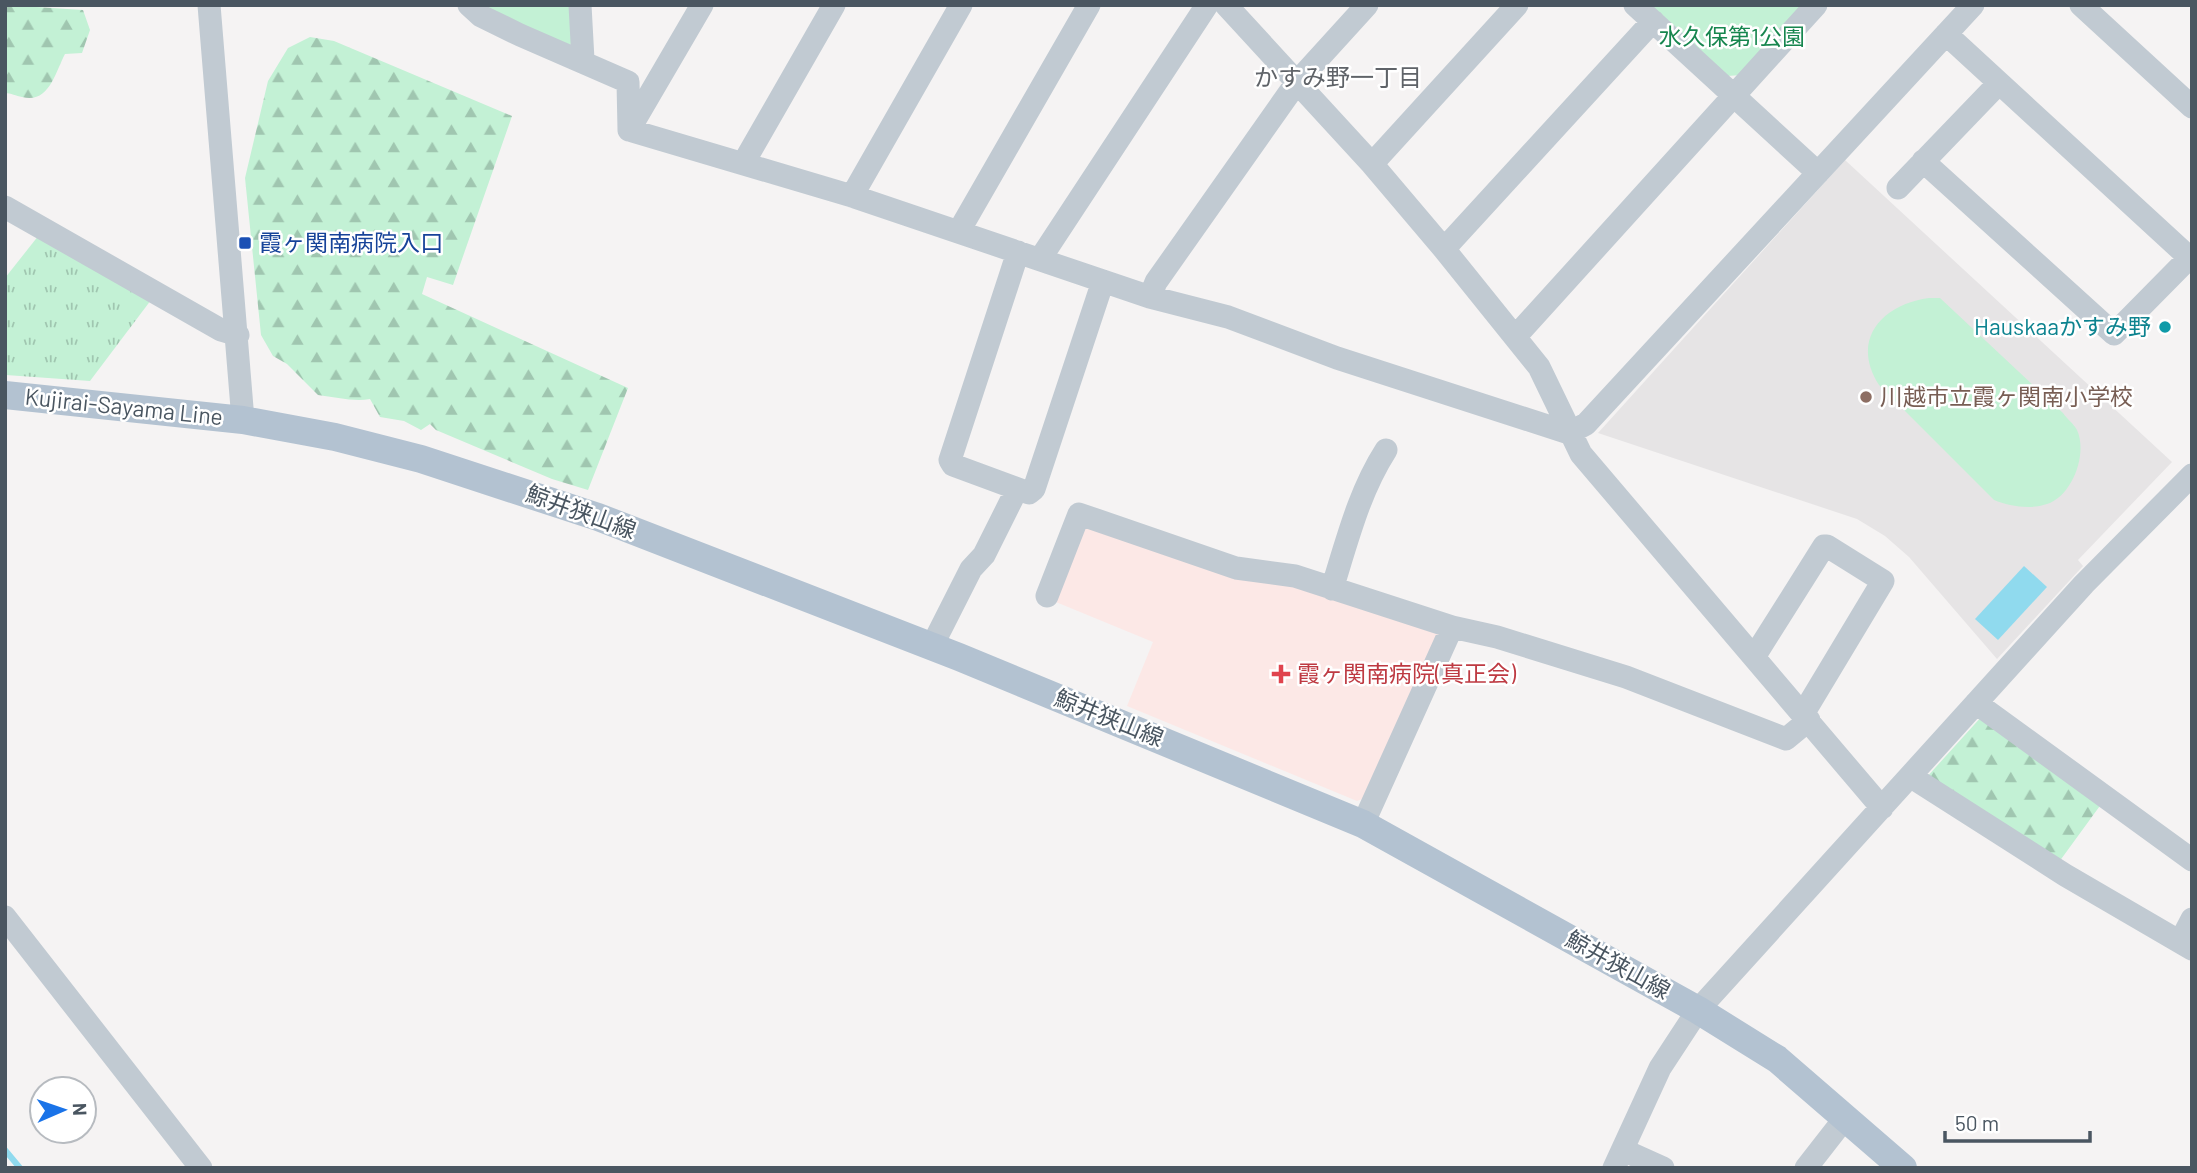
<svg xmlns="http://www.w3.org/2000/svg" width="2197" height="1173" viewBox="0 0 2197 1173" font-family="Barlow,'Noto Sans JP',sans-serif">
<style>
.education{fill:#e6e4e5}
.medical{fill:#fce8e6}
.grass{fill:url(#grass-tufts)}
.forest{fill:url(#forest-firs)}
.park{fill:#c3f1d5}
.water{fill:#90daee}
.lines{fill:none;stroke-linecap:round;stroke-linejoin:round}
.stream{stroke:#90daee;stroke-width:6}
.minor{stroke:#c1cad2;stroke-width:23}
.major{stroke:#b3c2d1;stroke-width:28}
.transit-dot{fill:#1a4fb4;stroke:#fff;stroke-width:2.5}
.culture-dot{fill:#0f9aa8;stroke:#fff;stroke-width:2.5}
.education-dot{fill:#8d6e63;stroke:#fff;stroke-width:2.5}
.health-dot{fill:#e0444e;stroke:#fff;stroke-width:2.5}
.labels{text-anchor:middle;stroke-width:5;stroke-linejoin:round;paint-order:stroke}
.park-label{font-size:23px;fill:#17864f;stroke:#fff}
.transit-label{font-size:23px;fill:#164399;stroke:#fff;text-anchor:start}
.culture-label{font-size:23px;fill:#0d838f;stroke:#fff;text-anchor:end}
.education-label{font-size:23px;fill:#785e54;stroke:#fff;text-anchor:start}
.street-label{font-size:23px;fill:#4a5661;stroke:#fff}
.health-label{font-size:23px;fill:#be3a42;stroke:#fff;text-anchor:start}
.neighbourhood-label{font-size:24px;fill:#5f6368;stroke:#fff}
</style>
<defs>
<pattern id="grass-tufts" width="24" height="20" patternUnits="userSpaceOnUse" patternTransform="scale(1.75)"><rect width="24" height="20" fill="#c3f1d5"/><path d="M3 7l-1-3M5 7V3M7 7l1-3M15 17l-1-3M17 17v-4M19 17l1-3" fill="none" stroke="#a0c6b0"/></pattern>
<pattern id="forest-firs" width="22" height="20" patternUnits="userSpaceOnUse" patternTransform="scale(1.75)"><rect width="22" height="20" fill="#c3f1d5"/><path d="M5 1l3.5 6h-7zM16 11l3.5 6h-7z" fill="#a0c6b0"/></pattern>
</defs>
<rect width="100%" height="100%" fill="#f5f3f3"/>
<!-- education -->
<path class="education" d="M1845,160l327,302 -94,98 5,6 -86,93 -88,-102 -24,-21 -28,-17 -259,-86z"/>
<!-- medical -->
<path class="medical" d="M1076,524l198,52 166,59 -72,162 -11,4 -230,-95 26,-64 -102,-42z"/>
<!-- grass -->
<path class="grass" d="M39,235l112,65 -61,81 -84,-6 -1,-97z"/>
<!-- forest -->
<path class="forest" d="M5,5l78,5 7,20 -8,23 -17,1c-10,19 -16,50 -43,43 -6,-1 -11,-4 -17,-4z
M310,37l24,4 178,75 -59,169 -26,-8 -5,17 206,94 -40,102 -36,-11 -116,-49 -6,-6 -9,6 -17,-9 -24,-4 -10,-18c-16,3 -35,-2 -52,-4l-31,-31 -14,-8 -12,-21 -16,-157 23,-97 20,-33z
M1983,715l119,88 -43,59 -133,-84z"/>
<!-- park -->
<path class="park" d="M479,5h91l2,38 -8,5z
M1650,5h156l-64,70 -15,1z
M1929,298h11l123,115c4,6 11,11 14,17 11,24 -5,66 -30,74 -17,6 -38,2 -53,-4l-115,-115c-29,-45 3,-81 50,-87z"/>
<!-- water -->
<path class="water" d="M2024,566l23,21 -49,53 -23,-21z"/>
<g class="lines">
<!-- stream -->
<path class="stream" d="M5,1150l15,18"/>
<!-- minor -->
<path class="minor" d="M209,5l34,415
M469,5l12,11 39,19 108,47 1,48
M580,5l3,55
M1226,5l146,159 72,85 95,118 42,87 301,354
M1635,5l183,168
M2081,5l111,102
M1946,34l246,226
M629,130l223,66 298,101 78,20 109,41 232,75 17,-9 387,-419
M629,130l73,-125
M1923,161l191,173 75,-76
M744,162l90,-157
M1372,164l145,-159
M1898,188l101,-105
M852,196l109,-191
M5,207l216,123 17,5
M959,231l130,-226
M1444,249l209,-228
M1018,252l-68,208 3,5 76,28 5,-4 69,-208
M1040,259l167,-254
M1150,297l6,-15 141,-200 70,-77
M1516,336l300,-331
M1332,589c15,-48 27,-97 54,-139
M1047,596l32,-82 157,54 59,8 157,51 45,10 129,40 160,62 23,-19
M931,648l40,-79 13,-14 33,-66
M1754,657l70,-111h3l56,35 -80,133
M1976,703l216,157
M1910,776l155,99 127,74
M1363,824l89,-197
M5,917l196,251
M2180,942l12,-23
M1623,1150l40,18
M1614,1168l46,-100 38,-58 386,-426 108,-109
M1806,1168l39,-50"/>
<!-- major -->
<path class="major" d="M5,395l238,25 92,17 86,22 177,58 361,140 404,167 335,186 79,49 126,109"/>
</g>
<!-- markers -->
<rect class="transit-dot" x="238" y="236" width="14" height="14" rx="3.5"/>
<circle class="culture-dot" cx="2165" cy="327" r="7"/>
<circle class="education-dot" cx="1866" cy="397" r="7"/>
<path class="health-dot" d="M1277.5 663.5h7v7h7v7h-7v7h-7v-7h-7v-7h7z"/>
<g class="labels">
<!-- park labels -->
<g class="park-label">
<text x="1732" y="45">水久保第1公園</text>
</g>
<!-- transit labels -->
<g class="transit-label">
<text x="259" y="251">霞ヶ関南病院入口</text>
</g>
<!-- culture labels -->
<g class="culture-label">
<text x="2151" y="335">Hauskaaかすみ野</text>
</g>
<!-- education labels -->
<g class="education-label">
<text x="1880" y="405">川越市立霞ヶ関南小学校</text>
</g>
<!-- street labels -->
<g class="street-label">
<text transform="translate(124 407) rotate(6)" y="8">Kujirai-Sayama Line</text>
<text transform="translate(581 512) rotate(20)" y="8">鯨井狭山線</text>
<text transform="translate(1109 718) rotate(22)" y="8">鯨井狭山線</text>
<text transform="translate(1618 965) rotate(29)" y="8">鯨井狭山線</text>
</g>
<!-- health labels -->
<g class="health-label">
<text x="1297" y="682">霞ヶ関南病院(真正会)</text>
</g>
<!-- neighbourhood labels -->
<g class="neighbourhood-label">
<text x="1338" y="86">かすみ野一丁目</text>
</g>
</g>
<!-- border -->
<rect width="2197" height="1173" fill="none" stroke="#4a5661" stroke-width="14"/>
<!-- north arrow -->
<g transform="translate(63 1110) rotate(88)"><circle r="33" fill="#ffffff" stroke="#b7bbc0" stroke-width="2"/>
<path d="M0-5L12 26L0 18L-12 26Z" fill="#1a73e8"/>
<text y="-10" font-size="19" font-weight="bold" text-anchor="middle" fill="#4a5661">N</text>
</g>
<!-- scale -->
<path d="M1945 1131v10h145v-10" fill="none" stroke="#4a5661" stroke-width="3.5"/>
<text x="1955" y="1131" font-size="21" fill="#4a5661" stroke="#ffffff" stroke-width="5" paint-order="stroke">50 m</text>
</svg>
